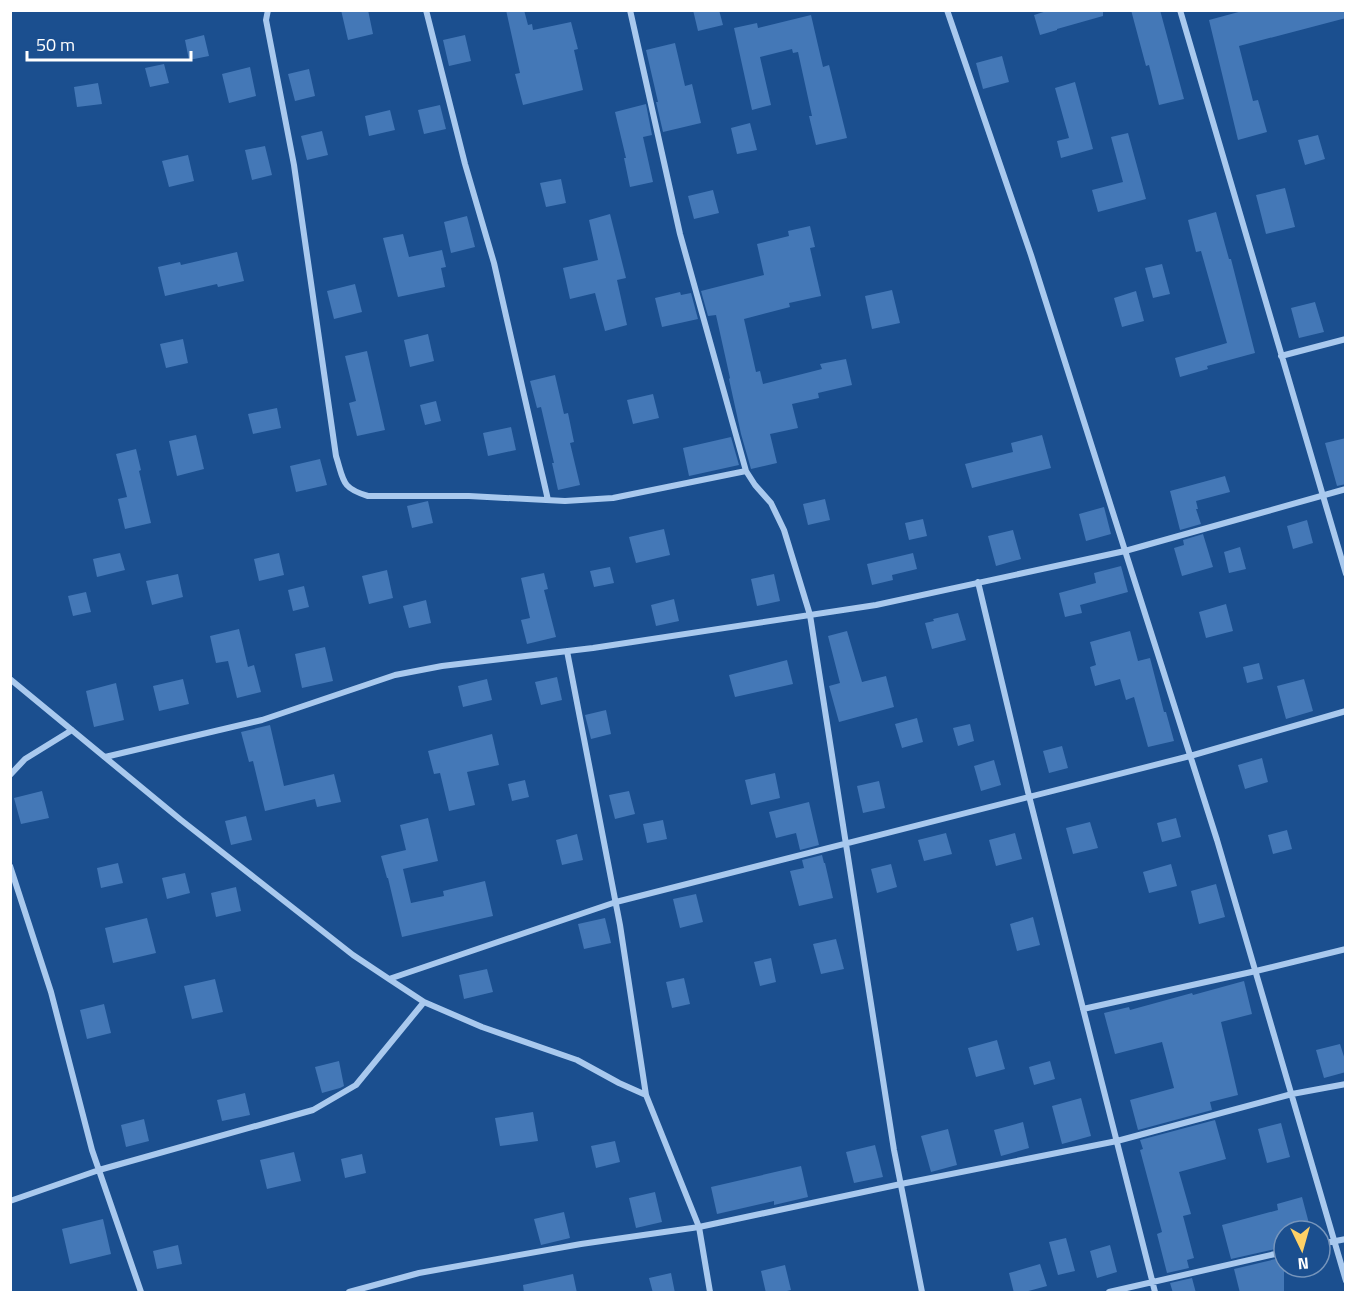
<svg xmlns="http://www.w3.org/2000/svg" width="1356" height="1303" viewBox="0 0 1356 1303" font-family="'Titillium Web',sans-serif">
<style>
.building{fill:#4478b7}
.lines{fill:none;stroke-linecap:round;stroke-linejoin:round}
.street{stroke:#a9c9ee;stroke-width:6}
</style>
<rect width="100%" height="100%" fill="#1b4f8f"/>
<!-- building -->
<path class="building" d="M341,10h27l5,24 -25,6z
M506,10h18l4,15 4,-1 1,6 38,-8 7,27 -4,1 9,40 -60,15 -8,-31 5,-1z
M693,10h26l4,15 -25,6z
M1050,10h53v6l-46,13v1l-17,5 -6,-20z
M1131,10h29l24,89 -25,6 -10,-40 -3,1z
M1246,10h100v8l-107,28 14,55 5,-1 9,32 -29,8 -29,-120z
M811,15l12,52 6,-2 18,73 -31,7 -7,-29h3l-14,-64 -5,1 -1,-4 -32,8 11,48 -19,5 -18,-82 23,-5 1,5z
M204,35l5,21 -20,4 -4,-20z
M465,35l6,26 -22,5 -6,-26z
M675,43l10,43 7,-2 9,39 -38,9 -7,-30h2l-12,-52z
M1002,56l7,26 -26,7 -7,-26z
M164,64l5,19 -19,4 -5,-19z
M250,67l6,29 -27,7 -7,-29z
M309,69l6,27 -20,5 -7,-27z
M1075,82l18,67 -32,9 -4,-17 12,-3 -14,-50z
M98,83l4,21 -25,3 -3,-20z
M646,104l6,31 -9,2 10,45 -23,5 -6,-29h2l-11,-46z
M440,105l6,24 -22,5 -6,-24z
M390,110l5,20 -26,6 -4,-20z
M750,123l7,27 -20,4 -6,-26z
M322,131l6,24 -21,5 -6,-24z
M1128,133l18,66 -48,13 -6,-22 31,-8 -12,-45z
M1318,135l7,24 -20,6 -7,-25z
M265,146l7,29 -20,5 -7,-30z
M188,155l6,26 -25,6 -7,-26z
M561,179l5,24 -20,4 -6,-24z
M1285,188l10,39 -29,7 -10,-39z
M713,190l6,23 -25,6 -6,-23z
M1216,212l13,47h2l24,94 -48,13 1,3 -28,8 -5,-19 52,-15 -26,-92 -5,1 -8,-32z
M610,214l16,64 -9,2 10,45 -22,6 -10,-38 -25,6 -7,-31 35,-8 -9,-40z
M467,216l8,31 -24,6 -7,-31z
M810,226l5,21 -5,1 11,48 -32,7 1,4 -46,12 12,53 4,-1 3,13 59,-15 -2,-5 26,-5 6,26 -34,8 1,5 -27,6 6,24 -28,6 7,29 -26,6 -10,-35 -12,-55 1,-1 -14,-63 -8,1 -7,-25 63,-16 -7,-31 32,-8 -1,-5z
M403,234l6,23 33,-7 4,17 -5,1 4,19 -47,10 -15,-59z
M237,252l7,29 -26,6 -1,-3 -52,12 -7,-29 22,-5 1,3z
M1162,264l8,30 -17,4 -8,-30z
M355,284l7,28 -28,7 -7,-28z
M892,290l8,33 -28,6 -7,-33z
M1136,291l8,30 -22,6 -8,-29z
M680,292l1,3 10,-2 7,26 -36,8 -7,-29z
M1315,302l9,30 -25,6 -8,-30z
M428,334l6,27 -24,6 -6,-27z
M183,339l5,24 -22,5 -6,-24z
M367,351l18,79 -28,6 -8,-33 7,-2 -11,-45z
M555,375l9,39 4,-1 6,29 -4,1 10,42 -22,5 -6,-27h2l-13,-56 -4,1 -7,-27z
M653,394l6,24 -26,6 -6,-24z
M436,401l5,20 -16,4 -5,-20z
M277,408l4,20 -28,6 -5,-20z
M511,427l5,23 -28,6 -5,-23z
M196,435l8,34 -27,7 -8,-35z
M1042,435l9,33 -79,20 -7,-24 48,-12 -2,-9z
M731,437l8,28 -50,11 -6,-28z
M1346,438v46l-9,2 -12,-43z
M136,449l5,21 -2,1 12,52 -26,6 -7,-30 9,-2 -11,-43z
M320,459l7,26 -31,7 -6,-26z
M1225,476l5,16 -34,9 2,8h-2l5,15 -21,6 -10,-39z
M825,499l5,21 -22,5 -5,-21z
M428,501l5,22 -21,5 -5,-22z
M1104,507l7,27 -25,7 -7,-27z
M923,519l4,17 -18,4 -4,-17z
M1307,520l6,23 -20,6 -6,-23z
M664,529l6,26 -34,8 -7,-26z
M1013,530l8,29 -25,7 -8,-30z
M1203,534l10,33 -31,9 -8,-28 10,-3 -1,-5z
M1240,547l6,22 -17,4 -5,-21z
M120,553l5,17 -28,7 -4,-18z
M279,553l5,22 -25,6 -5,-22z
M913,553l4,16 -25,6 1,5 -21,5 -5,-21z
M1121,566l7,26 -48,13 2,8 -17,4 -6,-24 37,-10 -2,-10z
M610,567l4,16 -20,4 -4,-16z
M387,570l6,28 -24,6 -7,-28z
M544,573l4,16 -4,1 12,47 -29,7 -6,-24 9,-2 -9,-40z
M178,574l5,23 -31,8 -6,-24z
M774,574l6,27 -23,5 -6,-27z
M304,586l5,21 -16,4 -5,-21z
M86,592l5,20 -18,4 -5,-20z
M674,599l5,22 -23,5 -5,-21z
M426,600l5,23 -22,5 -6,-22z
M1226,604l7,27 -27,7 -7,-26z
M958,613l8,27 -34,9 -7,-26 9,-2 -1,-2z
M239,629l9,38 6,-2 7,27 -24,6 -9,-37 -12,2 -6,-27z
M847,631l15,51 24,-6 8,31 -55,15 -10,-36 11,-3 -12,-47z
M1130,631l8,30 12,-3 14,54h2l8,29 -26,6 -14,-50 -8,3 -6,-21 -25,7 -5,-19 6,-2 -6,-23z
M325,647l8,34 -31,7 -7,-34z
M787,660l6,24 -58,13 -6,-22z
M1259,663l4,16 -16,4 -4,-16z
M557,677l5,23 -21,5 -6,-23z
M183,679l6,25 -30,7 -6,-25z
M487,679l5,21 -29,7 -5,-21z
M1304,679l9,32 -27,8 -9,-33z
M116,683l8,37 -30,7 -8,-36z
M606,710l5,24 -20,5 -6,-24z
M917,718l6,24 -21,6 -7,-24z
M970,724l4,17 -16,5 -5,-18z
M270,725l14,61 50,-12 7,28 -24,5 -2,-8 -50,12 -12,-50 -4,1 -8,-30z
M492,734l7,31 -32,7 8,33 -26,6 -9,-38 -6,1 -6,-23z
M1062,746l6,22 -19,5 -6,-22z
M1262,758l6,24 -23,7 -7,-24z
M994,760l7,25 -20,6 -7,-25z
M775,773l5,25 -29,7 -6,-25z
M525,780l4,17 -17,4 -4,-17z
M879,781l6,27 -22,5 -6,-27z
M42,791l7,27 -28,6 -7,-26z
M629,791l6,23 -20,5 -6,-24z
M809,802l10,43 -19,5 -4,-17 -20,5 -7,-26z
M246,816l6,24 -21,5 -6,-24z
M428,818l10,43 -35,8 8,34 33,-7 -1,-5 42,-10 8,35 -91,21 -14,-59h-1l-6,-22 25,-6 -6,-25z
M1176,818l5,19 -19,5 -5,-19z
M663,820l4,19 -20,4 -4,-19z
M1090,822l8,26 -25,6 -7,-26z
M1287,830l5,19 -19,5 -5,-19z
M946,833l6,21 -28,7 -6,-21z
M1015,833l7,26 -26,7 -7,-26z
M577,834l6,26 -21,5 -6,-25z
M822,855l2,8h1l8,35 -34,8 -9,-35 14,-3 -2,-8z
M118,863l5,20 -22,5 -4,-20z
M891,864l6,23 -20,6 -6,-24z
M1171,864l6,22 -28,7 -6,-21z
M185,873l5,20 -23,6 -5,-21z
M1216,884l9,33 -26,7 -8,-33z
M236,887l5,24 -25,6 -5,-24z
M696,894l7,28 -23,6 -7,-29z
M1033,917l7,28 -23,6 -7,-27z
M147,918l9,35 -43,10 -8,-35z
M605,918l6,25 -27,6 -6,-25z
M836,939l8,30 -23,5 -8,-30z
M771,958l5,24 -16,4 -6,-24z
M487,969l6,23 -29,7 -5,-24z
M684,978l6,26 -18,4 -6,-26z
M215,979l8,33 -31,7 -8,-33z
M1244,981l8,33 -31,8 17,73 -28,7 2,8 -74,20 -8,-30 44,-12 -12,-46 -47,12 -11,-41 25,-6 1,3 62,-17 1,2z
M104,1004l7,29 -24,6 -7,-29z
M997,1040l8,29 -29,8 -8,-29z
M1340,1044l6,19v9l-22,6 -8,-28z
M339,1061l5,25 -4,2 -18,5 -7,-26z
M1050,1061l5,18 -21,6 -5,-18z
M245,1093l5,22 -28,6 -5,-21z
M1081,1098l10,38 -29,8 -10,-38z
M533,1112l5,29 -38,5 -5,-28z
M144,1119l5,22 -23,6 -5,-22z
M1215,1120l11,39 -47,13 12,42 -8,2 11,42 -7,2 2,8 -22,5 -10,-39 5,-2 -22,-82 3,-1 -3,-9z
M1023,1122l6,26 -28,8 -7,-26z
M1281,1123l9,34 -23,6 -9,-34z
M948,1129l9,36 -26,7 -10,-36z
M615,1141l5,21 -24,6 -5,-22z
M875,1145l8,32 -29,6 -8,-31z
M294,1152l7,29 -34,8 -7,-29z
M362,1154l4,19 -21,5 -4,-19z
M801,1166l7,31 -34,8v-4l-57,13 -6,-27z
M655,1192l7,30 -26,6 -7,-30z
M1302,1197l9,34h-27v16l-53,12 -9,-34 56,-15 -1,-6z
M564,1212l6,26 -29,7 -7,-26z
M103,1219l8,35 -41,10 -8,-35z
M1066,1238l9,33 -17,4 -9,-33z
M178,1245l4,19 -25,5 -4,-18z
M1110,1245l7,27 -20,6 -7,-27z
M1284,1257v36h-44l-6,-24z
M1040,1264l7,22 -26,7h-7l-5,-20z
M785,1265l6,25 -12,3h-13l-5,-22z
M671,1273l4,20h-22l-4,-15z
M573,1274l4,19h-53l-1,-8z
M1192,1278l4,15h-23l-3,-10z"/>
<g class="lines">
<!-- street -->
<path class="street" d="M268,10l-2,10 28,145 42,291c8,25 5,32 32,40h101l96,5 48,-3 133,-27
M426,10l39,154 29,99 54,237
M630,10l50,224 66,237 9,14 16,18 13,27 26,85 84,535 28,142
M947,10l84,245 186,585 129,441
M1180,10l166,564
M1281,356l65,-17
M978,582l51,214 126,496
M567,651l53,274 26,170 53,132 11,65
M10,679l171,141 172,135 36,24 35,23 58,25 95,33 42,23 27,12
M105,757l157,-37 133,-45 47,-9 151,-18 283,-43 249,-54 221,-62
M10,775l15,-16 47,-29
M10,866l41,126 41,158 49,142
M389,979l227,-77 574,-146 156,-45
M1083,1009l173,-38 90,-22
M10,1201l89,-31 214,-60 43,-25 68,-83
M1320,1244l26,-5
M349,1292l70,-19 162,-29 118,-17 202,-43 216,-43 175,-47 54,-10
M1109,1292l175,-40"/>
</g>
<!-- border -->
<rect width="1356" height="1303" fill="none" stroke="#ffffff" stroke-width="24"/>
<!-- north arrow -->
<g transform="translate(1302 1249) rotate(175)"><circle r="28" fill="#1b4f8f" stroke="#7695bc" stroke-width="1.5"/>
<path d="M0-4.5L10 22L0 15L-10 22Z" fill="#ffd166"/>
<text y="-9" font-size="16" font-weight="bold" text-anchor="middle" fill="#ffffff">N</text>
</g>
<!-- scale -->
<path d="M27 51v9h164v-9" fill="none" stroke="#ffffff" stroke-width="3"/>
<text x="36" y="51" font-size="18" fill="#ffffff" stroke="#1b4f8f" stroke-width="4.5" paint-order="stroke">50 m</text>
</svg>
